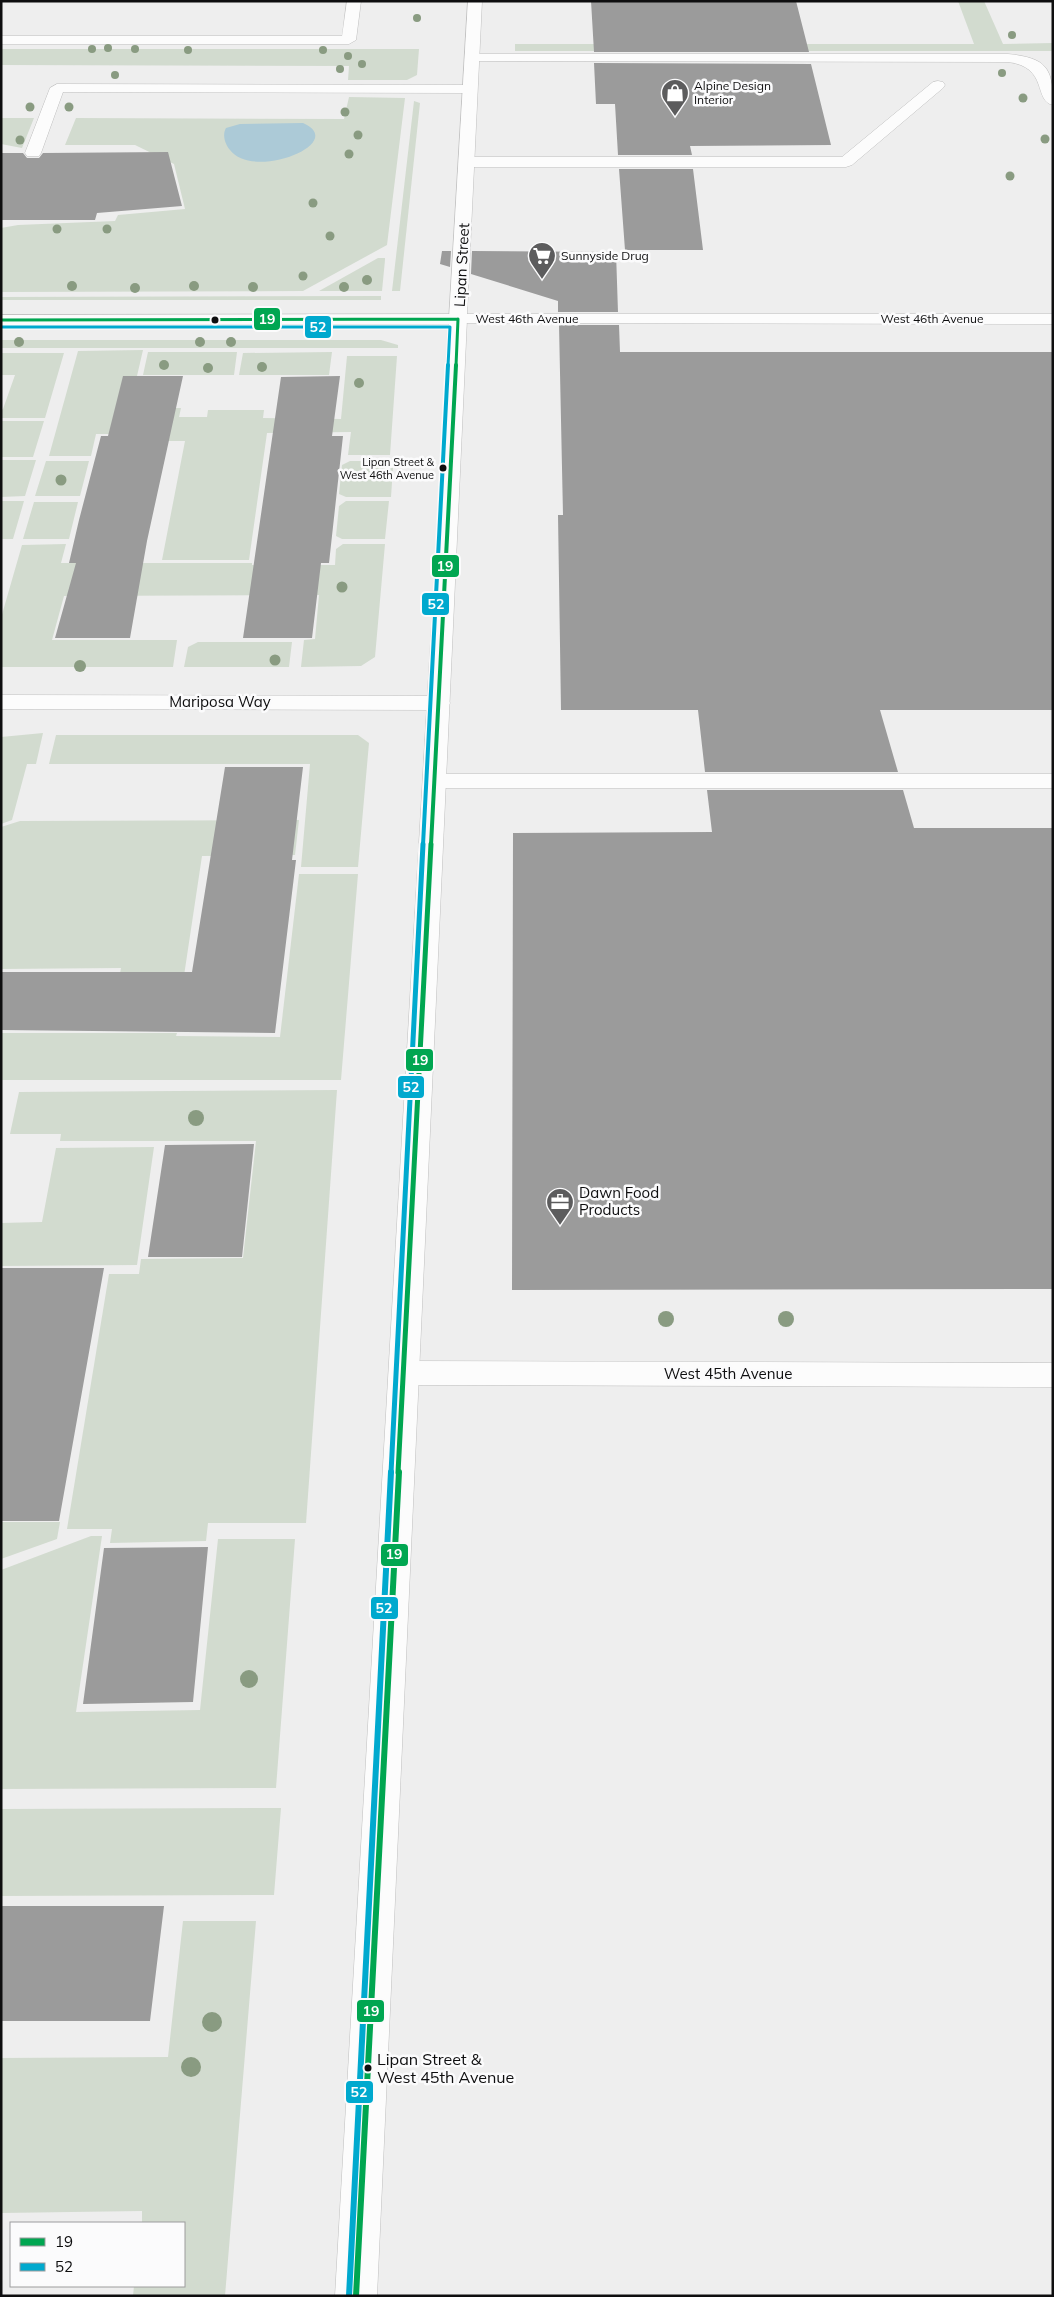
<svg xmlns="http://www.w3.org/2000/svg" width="1054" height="2297" viewBox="0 0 1054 2297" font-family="Mulish,sans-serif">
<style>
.green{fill:#d2dbcf}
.water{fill:#accad7}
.building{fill:#9b9b9b}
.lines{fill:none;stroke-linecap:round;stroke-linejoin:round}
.service-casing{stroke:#bfbfbf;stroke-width:1}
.minor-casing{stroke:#bfbfbf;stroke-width:1}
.tertiary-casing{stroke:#bfbfbf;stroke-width:1}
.service{fill:#fcfcfc;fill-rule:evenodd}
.minor{fill:#fcfcfc;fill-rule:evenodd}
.tertiary{fill:#fcfcfc;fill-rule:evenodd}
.bus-1-far3-casing{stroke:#fbfbfc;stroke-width:5}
.bus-1-far2-casing{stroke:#fbfbfc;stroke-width:7}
.bus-1-far1-casing{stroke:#fbfbfc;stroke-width:9}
.bus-1-casing{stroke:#fbfbfc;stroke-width:10}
.bus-2-far3-casing{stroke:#fbfbfc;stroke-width:5}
.bus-2-far2-casing{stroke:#fbfbfc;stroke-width:7}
.bus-2-far1-casing{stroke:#fbfbfc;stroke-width:9}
.bus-2-casing{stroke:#fbfbfc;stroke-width:10}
.bus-1-far3{stroke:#00a651;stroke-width:3}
.bus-1-far2{stroke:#00a651;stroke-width:4}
.bus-1-far1{stroke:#00a651;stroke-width:5}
.bus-1{stroke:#00a651;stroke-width:6}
.bus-2-far3{stroke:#00a9ce;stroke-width:3}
.bus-2-far2{stroke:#00a9ce;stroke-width:4}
.bus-2-far1{stroke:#00a9ce;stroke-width:5}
.bus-2{stroke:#00a9ce;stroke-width:6}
.tree{fill:#899b81}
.bus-dot{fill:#0e0e0f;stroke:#fbfbfc;stroke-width:2}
.labels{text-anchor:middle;stroke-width:5;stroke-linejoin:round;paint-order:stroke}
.far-bus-label{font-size:11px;fill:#0e0e0f;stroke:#fbfbfc;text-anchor:end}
.far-poi-label{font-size:12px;fill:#0e0e0f;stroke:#fbfbfc;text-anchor:start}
.far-street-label{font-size:12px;fill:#0e0e0f;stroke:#fbfbfc}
.street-label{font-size:15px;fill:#0e0e0f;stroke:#fbfbfc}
.poi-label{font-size:15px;fill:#0e0e0f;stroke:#fbfbfc;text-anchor:start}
.near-bus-label{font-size:16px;fill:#0e0e0f;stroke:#fbfbfc;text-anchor:start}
.line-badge{stroke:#fbfbfc;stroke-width:2}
.badge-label{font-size:14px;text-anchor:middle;font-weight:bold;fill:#fff}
</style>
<rect width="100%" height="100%" fill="#eee"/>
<!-- green -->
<path class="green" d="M958,1h26l19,43 50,-1v8h-538v-7h459z
M1,49h418l-2,26 -10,5h-59l1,-14 -348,-1z
M349,97l56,1 -18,147 -84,46 -302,1v-64l17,-3 97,-4 3,-6 67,-6 -11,-45 -39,-19h-70l11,-27 268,1z
M414,101l6,2 -20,188h-8z
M1,118h33l-12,30 -21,-4z
M378,258h7v2l-3,31h-63z
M381,296v4h-380v-3z
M1,340h380l17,5v3h-397z
M143,350l-6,26h-13l24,32h33l-2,9h28l1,-7h56l-1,8 78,1 6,-63h50l-7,99h-42l3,-23 -84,1 -18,127h-87l23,-119h-17l2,-7h-74l-5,22h-42l29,-105z
M148,352h89l-3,23h-91z
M332,352l-3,23h-90l4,-22z
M1,353h63l-19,65h-44v-8l2,-1 12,-34h-14z
M1,421h43l-11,36h-32z
M36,460l-11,36 -24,1v-37z
M46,461h43l-9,35h-45z
M350,461h36v7h7l-2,29h-45l-7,-3 3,-29z
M1,501h23l-11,38h-12z
M346,501h43l-4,38h-43l-6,-3 3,-30z
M34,502h44l-9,37h-46z
M66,544l-5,19h191v2h83l1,-16 7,-5h42l-10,113 -14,9 -60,1 3,-27 11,-1 4,-44 -255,1 -12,44h125l-4,27h-172v-49l21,-73z
M198,642h94l-3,25h-105l4,-20z
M43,733l-7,31h-9l-15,56 -11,4v-87z
M56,735h302l11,8 -11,124h-57l9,-103h-261z
M299,820l-4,35 -93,1 -26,173h-66l11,-61 -120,1v-142l19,-6z
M299,874h59l-17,206h-340v-47h176l-1,3 104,1z
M337,1090l-31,433h-98l-2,18 -96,2 2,-14h-45l42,-255h30l2,-15 102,-1 13,-117h-196l1,-7h-51l9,-42z
M154,1147l-17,118 -136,1v-43l41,-1 14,-74z
M1,1522h59l-3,17 -56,20z
M91,1536h11l-26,176 124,-2 18,-171h77l-19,249 -275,1v-219z
M281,1808l-7,87 -273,1v-87z
M183,1921h73l-31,375h-92l1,-10h50v-63h-42v-12l-141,2v-155l167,-1z"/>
<!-- water -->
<path class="water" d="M303,123c46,20 -50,58 -73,27 -5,-6 -8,-15 -4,-22l14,-4z"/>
<!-- building -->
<path class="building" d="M591,1h205l13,51h-215z
M594,63l217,1 20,81 -141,1 2,9h-74l-3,-51h-19z
M168,152l14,54 -85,7 -2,7h-94v-67h22l4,5h12l4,-5z
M619,169h74l10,81h-78z
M442,251h9l-1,16 -10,-3z
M472,251l144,1 2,60h-60v-11l-87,-27z
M559,325h60l1,27h433v358h-173l18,62h-193l-7,-62h-137l-3,-195h5z
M123,376h60l-36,165 -17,97h-75l21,-75h-7l10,-43 22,-84h7z
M340,376l-8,60h11l-14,127h-8l-9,75h-69l38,-261z
M225,767h78l-11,93h4l-21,173 -274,-3v-58h191z
M707,790h196l11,38h139v461l-541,1 1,-457 199,-1z
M254,1144l-12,113h-94l17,-112z
M1,1268h103l-45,253h-58z
M208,1547l-15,155 -110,2 21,-156z
M1,1906h163l-14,115h-149z"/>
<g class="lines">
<defs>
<path id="service" d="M347,1h14l-5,39 -7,4h-348v-8h341z
M472,54h536c39,4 45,14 45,51 -20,-4 -4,-38 -45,-43l-541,-1 -2,-3 2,-3z
M938,81l5,1 2,3 -2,3 -91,77 -6,2h-379l-6,-2 -2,-3 2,-3 6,-2h375l91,-75z
M57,84l413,1 7,4 -7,4 -407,-1 -22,61 -2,3h-12l-2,-3 25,-65z
M435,774h618v14h-618l-8,-2 -4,-5 4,-5z"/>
<path id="minor" d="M468,1h14l-15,313h586v10l-601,-1 -3,-4z
M1,695l438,1 8,2 3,5 -3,5 -8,2 -438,-1z
M404,1361l649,2v24l-649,-2 -11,-3 -4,-9 4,-9z"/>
<path id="tertiary" d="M458,314l6,1 3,4 -90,1977h-42l114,-1972 -448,1v-10z"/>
</defs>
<!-- service casing -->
<use href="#service" class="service-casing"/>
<!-- minor casing -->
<use href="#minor" class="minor-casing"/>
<!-- tertiary casing -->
<use href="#tertiary" class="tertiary-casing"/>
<!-- service -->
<use href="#service" class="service"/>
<!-- minor -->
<use href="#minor" class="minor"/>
<!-- tertiary -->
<use href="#tertiary" class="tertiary"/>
<defs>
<path id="bus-1-far3" d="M1,320l457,-1
M456,366l2,-47"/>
<path id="bus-1-far2" d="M431,845l25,-480"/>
<path id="bus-1-far1" d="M398,1473l33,-629"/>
<path id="bus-1" d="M356,2296l43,-824"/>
<path id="bus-2-far3" d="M1,327h449l-2,39"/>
<path id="bus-2-far2" d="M423,845l25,-480"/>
<path id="bus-2-far1" d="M391,1473l32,-629"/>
<path id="bus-2" d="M349,2296l42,-824"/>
</defs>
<!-- bus-1-far3 casing -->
<use href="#bus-1-far3" class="bus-1-far3-casing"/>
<!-- bus-1-far2 casing -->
<use href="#bus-1-far2" class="bus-1-far2-casing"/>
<!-- bus-1-far1 casing -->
<use href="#bus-1-far1" class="bus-1-far1-casing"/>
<!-- bus-1 casing -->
<use href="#bus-1" class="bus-1-casing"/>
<!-- bus-2-far3 casing -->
<use href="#bus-2-far3" class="bus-2-far3-casing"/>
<!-- bus-2-far2 casing -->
<use href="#bus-2-far2" class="bus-2-far2-casing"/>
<!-- bus-2-far1 casing -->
<use href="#bus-2-far1" class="bus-2-far1-casing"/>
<!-- bus-2 casing -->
<use href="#bus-2" class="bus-2-casing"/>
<!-- bus-1-far3 -->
<use href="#bus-1-far3" class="bus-1-far3"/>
<!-- bus-1-far2 -->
<use href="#bus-1-far2" class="bus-1-far2"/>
<!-- bus-1-far1 -->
<use href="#bus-1-far1" class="bus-1-far1"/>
<!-- bus-1 -->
<use href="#bus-1" class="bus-1"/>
<!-- bus-2-far3 -->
<use href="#bus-2-far3" class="bus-2-far3"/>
<!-- bus-2-far2 -->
<use href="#bus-2-far2" class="bus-2-far2"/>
<!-- bus-2-far1 -->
<use href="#bus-2-far1" class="bus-2-far1"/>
<!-- bus-2 -->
<use href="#bus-2" class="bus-2"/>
</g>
<!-- trees -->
<g class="tree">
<circle cx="417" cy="18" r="4"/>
<circle cx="1012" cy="35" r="4"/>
<circle cx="108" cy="48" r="4"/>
<circle cx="92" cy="49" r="4"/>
<circle cx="135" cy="49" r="4"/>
<circle cx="188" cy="50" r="4"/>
<circle cx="323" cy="50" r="4"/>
<circle cx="348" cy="56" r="4"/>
<circle cx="362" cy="64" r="4"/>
<circle cx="340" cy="69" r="4"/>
<circle cx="1002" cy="73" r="4"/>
<circle cx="115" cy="75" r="4"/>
<circle cx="1023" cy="98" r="4.5"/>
<circle cx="30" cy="107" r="4.5"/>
<circle cx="69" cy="107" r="4.5"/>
<circle cx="345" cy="112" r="4.5"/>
<circle cx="358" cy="135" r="4.5"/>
<circle cx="1045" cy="139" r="4.5"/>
<circle cx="20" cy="140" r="4.5"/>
<circle cx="349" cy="154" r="4.5"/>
<circle cx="1010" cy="176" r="4.5"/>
<circle cx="313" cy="203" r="4.5"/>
<circle cx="57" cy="229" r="4.5"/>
<circle cx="107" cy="229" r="4.5"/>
<circle cx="330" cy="236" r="4.5"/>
<circle cx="303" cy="276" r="4.5"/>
<circle cx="367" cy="280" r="5"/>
<circle cx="72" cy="286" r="5"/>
<circle cx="194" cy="286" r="5"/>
<circle cx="253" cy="287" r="5"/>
<circle cx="344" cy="287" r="5"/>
<circle cx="135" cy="288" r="5"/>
<circle cx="19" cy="342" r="5"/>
<circle cx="200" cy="342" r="5"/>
<circle cx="231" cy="342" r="5"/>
<circle cx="164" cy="365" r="5"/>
<circle cx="262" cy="367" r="5"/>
<circle cx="208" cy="368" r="5"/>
<circle cx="359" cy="383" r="5"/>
<circle cx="61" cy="480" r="5.5"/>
<circle cx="342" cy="587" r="5.5"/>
<circle cx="275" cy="660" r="5.5"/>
<circle cx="80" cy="666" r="6"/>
<circle cx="196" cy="1118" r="8"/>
<circle cx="666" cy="1319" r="8"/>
<circle cx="786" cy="1319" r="8"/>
<circle cx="249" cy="1679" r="9"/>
<circle cx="212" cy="2022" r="10"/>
<circle cx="191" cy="2067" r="10"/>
</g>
<!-- icons -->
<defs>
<symbol id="shop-pin" viewBox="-11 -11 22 30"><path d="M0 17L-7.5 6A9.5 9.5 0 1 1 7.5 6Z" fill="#5c5c5d" stroke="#fbfbfc"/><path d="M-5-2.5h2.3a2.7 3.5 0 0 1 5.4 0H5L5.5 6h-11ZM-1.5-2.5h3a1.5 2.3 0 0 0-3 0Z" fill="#fff"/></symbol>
<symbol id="supermarket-pin" viewBox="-11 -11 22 30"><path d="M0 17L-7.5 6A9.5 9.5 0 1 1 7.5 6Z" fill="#5c5c5d" stroke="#fbfbfc"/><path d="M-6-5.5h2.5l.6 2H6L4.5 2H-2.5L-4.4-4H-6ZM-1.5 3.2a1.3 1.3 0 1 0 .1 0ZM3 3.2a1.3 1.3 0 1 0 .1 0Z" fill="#fff"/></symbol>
<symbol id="office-pin" viewBox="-11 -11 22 30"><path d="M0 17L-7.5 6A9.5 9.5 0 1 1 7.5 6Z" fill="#5c5c5d" stroke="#fbfbfc"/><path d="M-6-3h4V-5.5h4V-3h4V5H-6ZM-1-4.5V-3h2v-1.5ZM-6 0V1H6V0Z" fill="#fff"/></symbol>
</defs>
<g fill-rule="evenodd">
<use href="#shop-pin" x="659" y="77" width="32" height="43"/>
<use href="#supermarket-pin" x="526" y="240" width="32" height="43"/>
<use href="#office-pin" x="544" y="1186" width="32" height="43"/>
</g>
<!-- markers -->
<g class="bus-dot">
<circle cx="215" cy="320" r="4.5"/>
<circle cx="443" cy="468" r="4.5"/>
<circle cx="368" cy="2068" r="4.5"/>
</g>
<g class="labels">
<!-- far-bus labels -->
<g class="far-bus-label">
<text x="434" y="466">Lipan Street &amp;<tspan x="434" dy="13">West 46th Avenue</tspan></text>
</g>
<!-- far-poi labels -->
<g class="far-poi-label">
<text x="694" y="90">Alpine Design<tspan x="694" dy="14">Interior</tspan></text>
<text x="561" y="260">Sunnyside Drug</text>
</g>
<!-- far-street labels -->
<g class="far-street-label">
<text x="527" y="323">West 46th Avenue</text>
<text x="932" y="323">West 46th Avenue</text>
</g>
<!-- street labels -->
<g class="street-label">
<text transform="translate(462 265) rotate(-87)" y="5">Lipan Street</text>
<text x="220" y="707">Mariposa Way</text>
<text x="728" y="1379">West 45th Avenue</text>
</g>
<!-- poi labels -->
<g class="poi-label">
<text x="579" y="1198">Dawn Food<tspan x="579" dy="17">Products</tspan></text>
</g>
<!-- near-bus labels -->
<g class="near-bus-label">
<text x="377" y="2065">Lipan Street &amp;<tspan x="377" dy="18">West 45th Avenue</tspan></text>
</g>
</g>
<g class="line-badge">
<rect x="253" y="307" width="28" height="24" rx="5" fill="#00a651"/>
<rect x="304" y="315" width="28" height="24" rx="5" fill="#00a9ce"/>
<rect x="431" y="554" width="29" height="24" rx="5" fill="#00a651"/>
<rect x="421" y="592" width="29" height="24" rx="5" fill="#00a9ce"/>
<rect x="405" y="1048" width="29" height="24" rx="5" fill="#00a651"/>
<rect x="397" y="1075" width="28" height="24" rx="5" fill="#00a9ce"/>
<rect x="380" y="1543" width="29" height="24" rx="5" fill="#00a651"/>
<rect x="370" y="1596" width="29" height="24" rx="5" fill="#00a9ce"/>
<rect x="356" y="1999" width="29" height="24" rx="5" fill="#00a651"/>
<rect x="345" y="2080" width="29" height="24" rx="5" fill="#00a9ce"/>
</g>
<g class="badge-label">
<text x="267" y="324">19</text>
<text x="318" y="332">52</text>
<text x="445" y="571">19</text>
<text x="436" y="609">52</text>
<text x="420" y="1065">19</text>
<text x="411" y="1092">52</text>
<text x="394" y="1559">19</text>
<text x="384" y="1613">52</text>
<text x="371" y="2016">19</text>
<text x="359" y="2097">52</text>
</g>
<!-- border -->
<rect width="1054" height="2297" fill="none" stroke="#0e0e0f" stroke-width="5"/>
<!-- legend -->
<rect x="10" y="2222" width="175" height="65" fill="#fbfbfc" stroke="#9c9c9d"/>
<rect x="20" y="2238" width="25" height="8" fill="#00a651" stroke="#9c9c9d"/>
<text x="55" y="2247" font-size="15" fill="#0e0e0f">19</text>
<rect x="20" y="2263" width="25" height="8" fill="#00a9ce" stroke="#9c9c9d"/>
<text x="55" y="2272" font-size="15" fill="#0e0e0f">52</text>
</svg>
